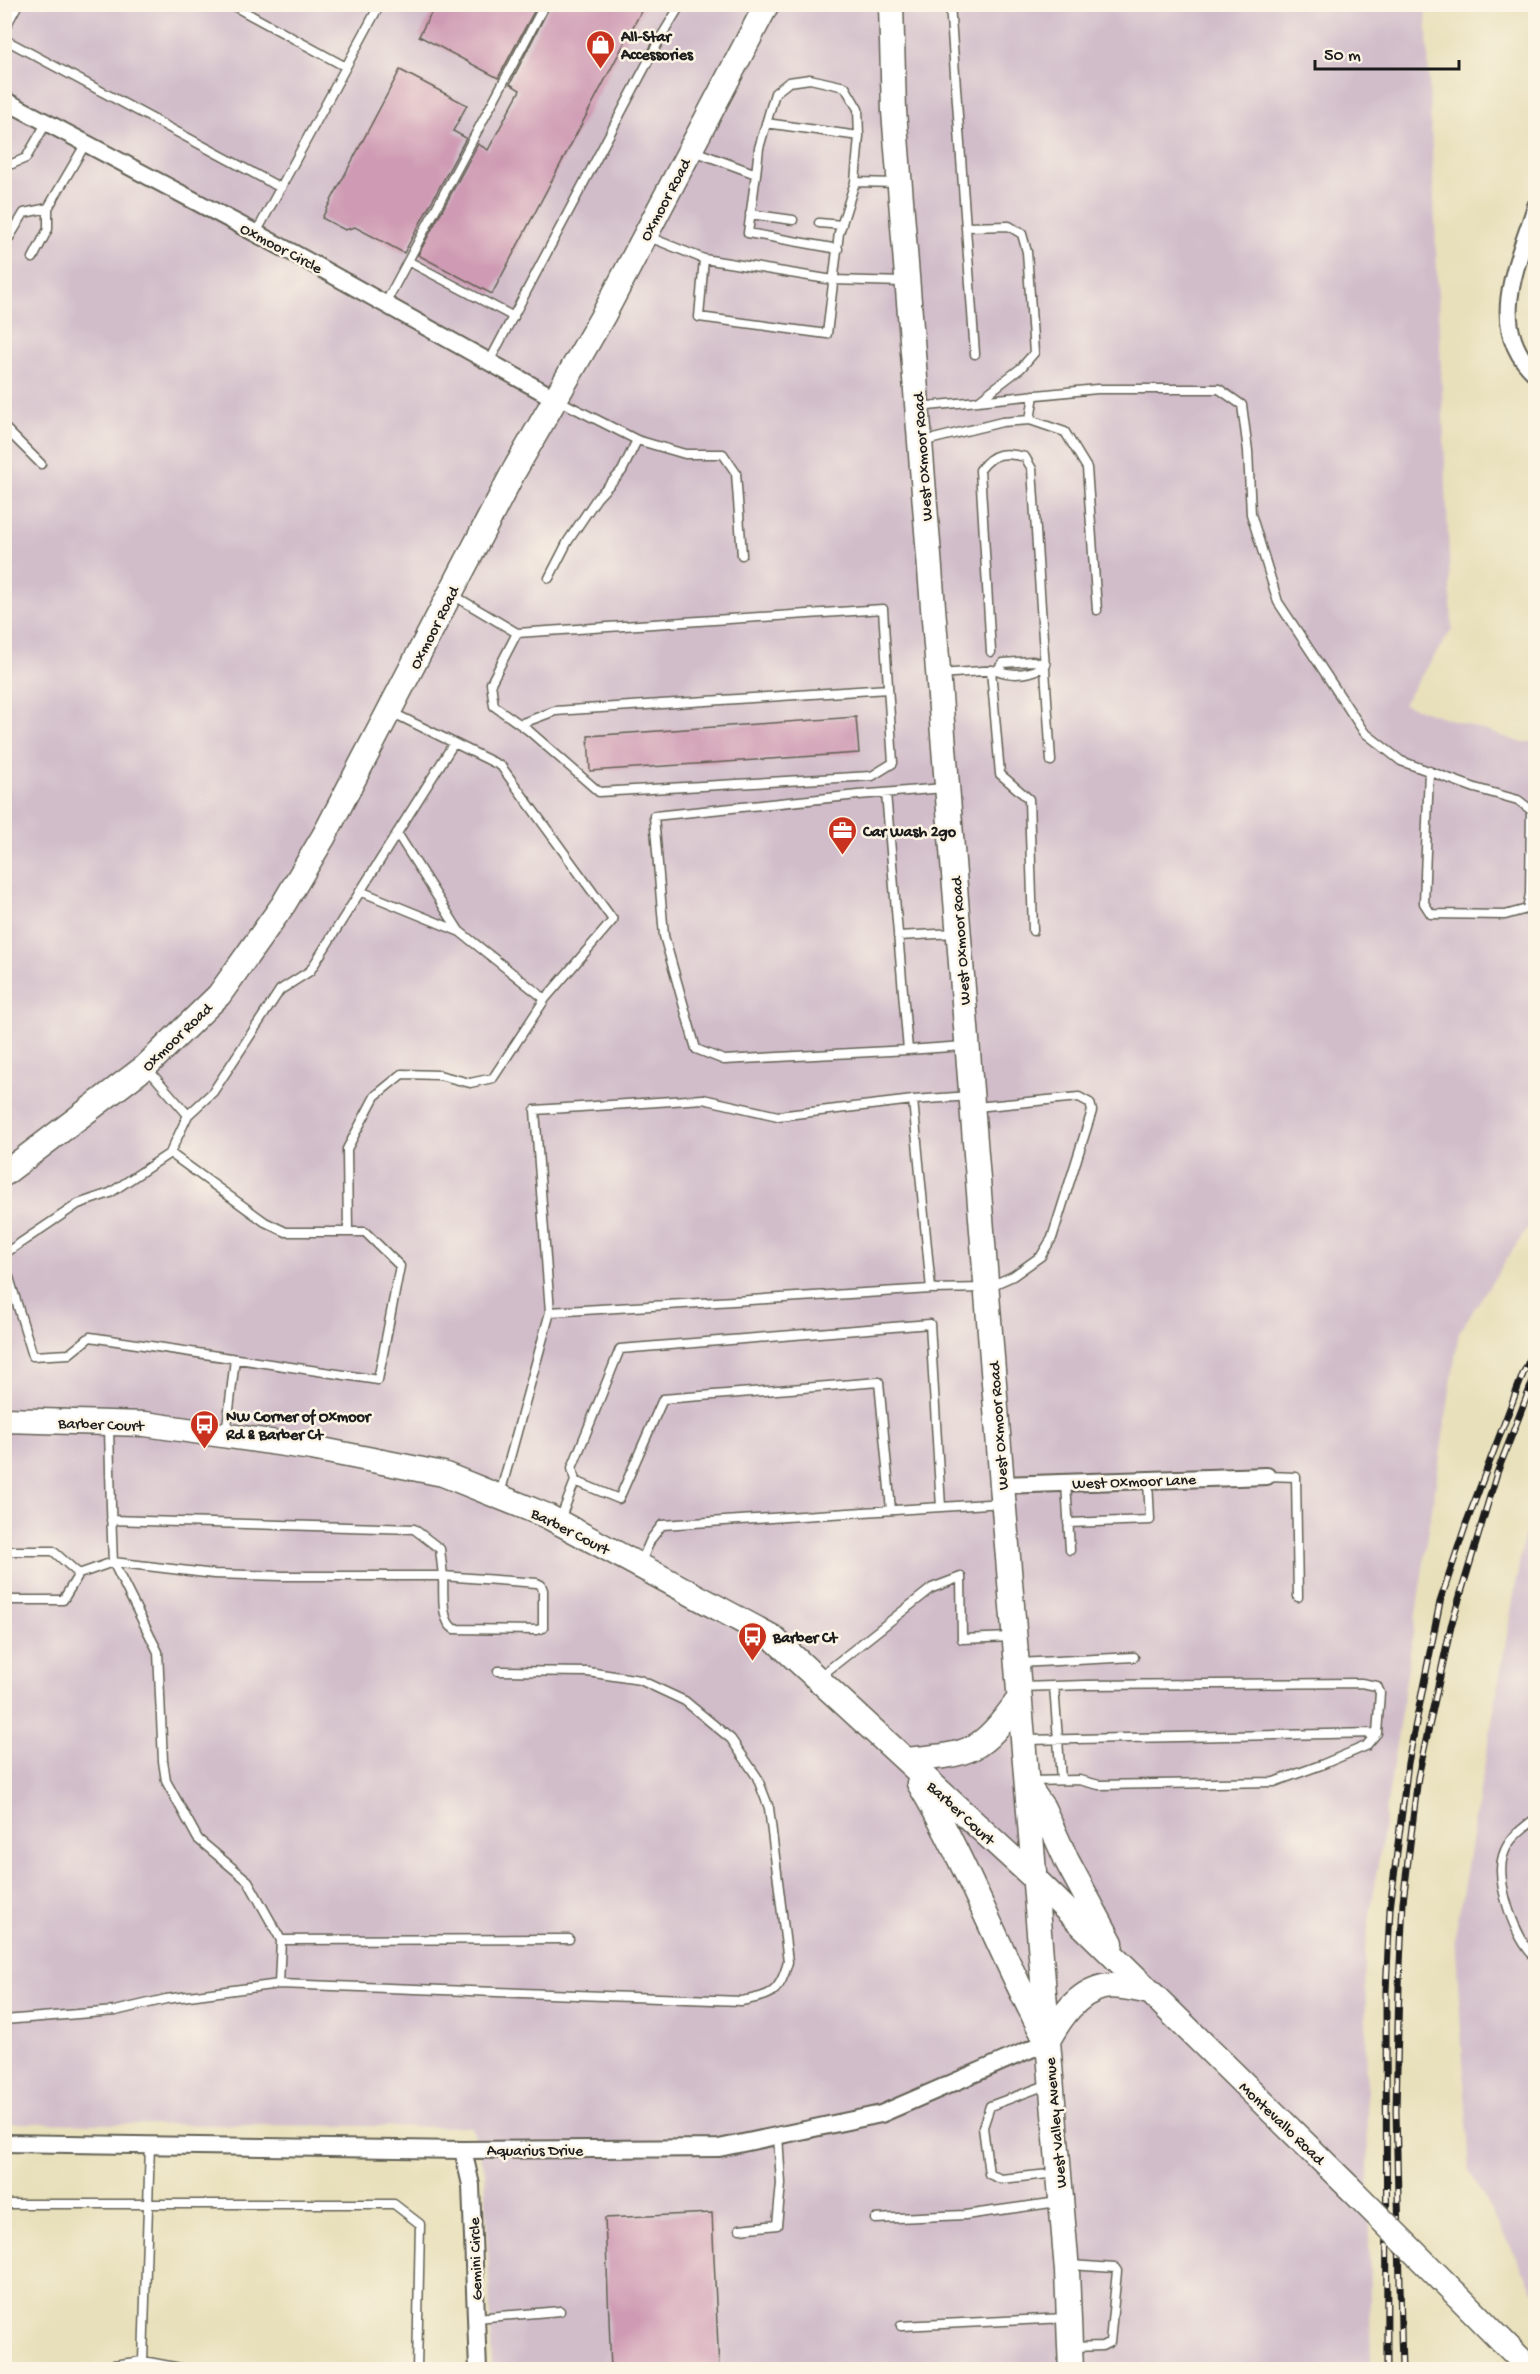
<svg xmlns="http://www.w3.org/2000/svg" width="1540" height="2374" viewBox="0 0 1540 2374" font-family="'Gochi Hand',sans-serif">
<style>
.industrial{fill:#d1bdca}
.building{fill:#cf9bb4}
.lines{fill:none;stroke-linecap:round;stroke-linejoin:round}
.lane-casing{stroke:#636154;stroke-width:11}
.street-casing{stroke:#636154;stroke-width:20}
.secondary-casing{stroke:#636154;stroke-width:27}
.lane{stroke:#fff;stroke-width:8}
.street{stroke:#fff;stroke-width:16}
.secondary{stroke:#fff;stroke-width:24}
.rail-casing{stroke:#1c1c1c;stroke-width:7}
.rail{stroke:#fcf5e5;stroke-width:4.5;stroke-dasharray:14;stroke-linecap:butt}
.secondary-bridge-casing{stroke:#636154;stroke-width:27;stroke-linecap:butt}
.secondary-bridge{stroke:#fff;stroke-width:24}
.labels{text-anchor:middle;stroke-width:5;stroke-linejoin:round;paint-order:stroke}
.poi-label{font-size:16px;font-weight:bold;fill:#1c1c1c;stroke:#fcf5e5;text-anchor:start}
.street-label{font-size:16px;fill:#1c1c1c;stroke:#fcf5e5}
</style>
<rect width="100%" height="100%" fill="#fcf5e5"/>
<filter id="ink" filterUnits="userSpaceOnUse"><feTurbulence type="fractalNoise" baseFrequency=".0167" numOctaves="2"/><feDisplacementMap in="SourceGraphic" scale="12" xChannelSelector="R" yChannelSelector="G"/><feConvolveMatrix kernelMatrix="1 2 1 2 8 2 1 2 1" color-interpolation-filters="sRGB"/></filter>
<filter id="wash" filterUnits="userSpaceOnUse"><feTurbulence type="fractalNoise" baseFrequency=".008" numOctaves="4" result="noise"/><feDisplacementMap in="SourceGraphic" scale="24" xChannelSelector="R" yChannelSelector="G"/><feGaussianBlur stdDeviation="1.35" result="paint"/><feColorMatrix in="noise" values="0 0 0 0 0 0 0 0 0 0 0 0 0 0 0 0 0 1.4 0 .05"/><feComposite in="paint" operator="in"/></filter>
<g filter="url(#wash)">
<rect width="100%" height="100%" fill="#e8e0bb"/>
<!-- industrial -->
<path class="industrial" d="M5,5h1417l4,3 26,621 -49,75 117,38h15l1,473 -77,117 -94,617 6,420h-879l-7,-198 -13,-44 -467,-4z
M1535,1496v797l-65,-121 -15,-237 68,-393z"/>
<g id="blocks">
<!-- building -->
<path class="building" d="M436,4h102l-40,74 -79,-42z
M551,4h94l-153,290 -74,-39 60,-111 10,6 32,-60 -10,-6z
M400,70l67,35 -14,26 13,7 -62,115 -49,-26 -10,3 -23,-12z
M856,717l3,36 -269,18 -2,-35z
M712,2213l7,157h-108l-6,-152z"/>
</g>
</g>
<g filter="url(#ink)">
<use href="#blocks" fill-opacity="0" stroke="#636154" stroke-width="1.5"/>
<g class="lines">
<defs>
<path id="lane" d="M230,4l116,63
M950,4l25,350
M4,30l14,-26
M4,39l277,149
M766,123l93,13
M4,161l8,3 14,-6 21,-36
M756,174l-8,59 90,16
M855,182l41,1
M48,208l38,-65
M750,214l43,6
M819,223l23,2
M966,227l43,-1 13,8 5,18 7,101 -13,15 -43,33
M256,233l124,-229
M649,237l55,22 -5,58 128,17 12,-101 16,-51 4,-46 -1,-27 -13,-22 -35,-8 -21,3 -14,11 -16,55 -3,26 -62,-23
M6,243l18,-30 24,-5v21l-15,29
M704,259l129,21 71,2
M408,261l137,-257
M385,304l23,-43 106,56
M489,362l172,-325 20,-33
M918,407l179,-18h122l23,16 6,46 3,63 27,88 86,130 37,29 74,27 43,12 13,10 -1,84 -3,15 -22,6 -74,-1 -7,-11 5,-132
M1030,420l4,-25
M4,427l37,37
M637,440l48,14h38l13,19 6,82
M921,442l81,-20 28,-2 35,12 22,36 10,142
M549,578l19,-37 29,-43 25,-27 15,-31 -81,-41
M453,595l64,38 366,-24 10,154 -21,13 -273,16 -71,-62 -34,-24 -3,-23 26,-50
M991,652l-11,-182c13,-18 25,-18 45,-13l7,12 19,292
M991,670l9,104 29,25 4,132
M939,674l58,-4c16,7 35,4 49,-5l-13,-4 -30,2 -6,7
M520,724l35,-13 333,-22
M886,793l22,257 -184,10 -28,-11 -32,-113 -10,-120 204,-21 86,-7
M397,833l62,98 86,68
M360,891l98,40
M898,936l59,-3
M908,1050l56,-4
M146,1067l42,48 -18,38
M913,1100l18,189 55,-1 27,-12 28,-20 11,-18 40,-127 -2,-8 -11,-6 -103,10
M188,1115l25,-23 67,-102 30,-19 144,-228
M348,1232l-1,-83 28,-53 27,-22 37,1 31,8 23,-5 52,-79 68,-79 -112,-154 -112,-55
M4,1254l74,-50 32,-11 60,-40 95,69 21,10h79l35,34 -22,114 -288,-43 -21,17 -36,2 -29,-95
M550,1312l381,-23
M109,1426c1,46 2,91 4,136l101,12 68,2h161l-3,-27 -26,-20 -303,-9
M226,1435l9,-76
M1267,1476l29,1 2,120
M575,1481l44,18 44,-100 216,-17 12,128
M1066,1483l4,67
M500,1494l50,-182 -15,-202 168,-11 75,17 135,-16 58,-4
M559,1522l16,-41 -3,-13 48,-119 310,-25 11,183
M1068,1523l82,-3 -2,-40
M4,1551h49l26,23
M640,1564l11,-25 11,-14 341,-22
M443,1576l94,7 4,2 2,5v38l-6,2 -83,-1c-14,-9 -10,-37 -11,-53z
M4,1600h59l16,-26 34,-12 45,90 5,109 3,20 32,58 50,42 33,59 -2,44 462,17c31,-6 38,-7 47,-39l-19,-154 -12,-31 -26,-38 -46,-38 -45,-21 -52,-8 -90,-1
M1019,1663l115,-6
M818,1678l114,-90 29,-11 1,62 50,-2
M1054,1686l7,94
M1021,1687l65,-2 275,-2 16,3 3,7 -3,40 -11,13 -45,19 -47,17 -175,3 -20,-5 -49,1
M1026,1740l351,-7
M1536,1818c-14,11 -28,20 -33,38 -8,25 12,84 33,102
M281,1940l288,-1
M4,2020l111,-9 51,-12 113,-15
M1049,2084l-59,22 -7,21 6,47 12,5 57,-6
M4,2204h390l26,20 -3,146
M875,2219l90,-4 93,-13
M740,2229l37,-4 4,-41 -3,-49
M1070,2265l45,3 2,3 -7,71 -8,4 -29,1
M476,2318l84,-7
M901,2326l165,-8
M143,2361l7,-216
M76,2370l67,-9 48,9"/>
<path id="street" d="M4,100l291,154 261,145
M1536,206c-17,55 -52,121 0,168
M1002,1485l265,-9
M4,2143l459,7 256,-2 162,-34 166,-72
M463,2150l8,35 7,185"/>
<path id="secondary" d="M891,4l3,107 108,1374 65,786 4,99
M4,1174l141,-107 74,-72 64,-90 41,-69 190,-365 90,-157 163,-310
M4,1420l141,4 167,24 131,26 104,42 225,121 261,240 316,310
M906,1760c65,-6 74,-6 113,-61
M919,1783c48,80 80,168 124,251
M1028,1786l15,22 24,53 44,82
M1047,2042c12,-22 29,-49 56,-55 14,-3 32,2 47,5
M1456,2294l75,76"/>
</defs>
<!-- lane casing -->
<use href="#lane" class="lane-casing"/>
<!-- street casing -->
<use href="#street" class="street-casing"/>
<!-- secondary casing -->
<use href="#secondary" class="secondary-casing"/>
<!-- lane -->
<use href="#lane" class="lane"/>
<!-- street -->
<use href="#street" class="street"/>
<!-- secondary -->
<use href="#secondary" class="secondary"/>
<defs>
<path id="rail" d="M1387,2370l-1,-379 4,-82 18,-146 32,-161 26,-78 57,-150 13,-28
M1402,2370l-6,-260 3,-125 4,-83 15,-125 33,-151 46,-153 39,-100"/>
</defs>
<!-- rail casing -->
<use href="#rail" class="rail-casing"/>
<!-- rail -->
<use href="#rail" class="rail"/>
<defs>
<path id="secondary-bridge" d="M1349,2187l107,107"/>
</defs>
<!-- secondary-bridge casing -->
<use href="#secondary-bridge" class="secondary-bridge-casing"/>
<!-- secondary-bridge -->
<use href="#secondary-bridge" class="secondary-bridge"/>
</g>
</g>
<!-- icons -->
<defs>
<symbol id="shop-pin" viewBox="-11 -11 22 30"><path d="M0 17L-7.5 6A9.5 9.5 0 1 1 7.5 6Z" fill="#c8321e" stroke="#fcf5e5"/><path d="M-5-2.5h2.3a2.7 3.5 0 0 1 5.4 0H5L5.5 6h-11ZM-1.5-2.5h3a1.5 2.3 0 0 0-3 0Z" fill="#fff"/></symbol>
<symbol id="office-pin" viewBox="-11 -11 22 30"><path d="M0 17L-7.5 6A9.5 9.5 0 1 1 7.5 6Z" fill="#c8321e" stroke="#fcf5e5"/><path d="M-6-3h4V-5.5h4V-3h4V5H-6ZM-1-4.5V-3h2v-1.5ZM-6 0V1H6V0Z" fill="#fff"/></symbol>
<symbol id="bus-pin" viewBox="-11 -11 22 30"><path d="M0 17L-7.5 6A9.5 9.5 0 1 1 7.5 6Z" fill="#c8321e" stroke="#fcf5e5"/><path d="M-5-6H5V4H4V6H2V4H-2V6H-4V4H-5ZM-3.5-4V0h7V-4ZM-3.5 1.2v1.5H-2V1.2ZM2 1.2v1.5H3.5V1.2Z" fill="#fff"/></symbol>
</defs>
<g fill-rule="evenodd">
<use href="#shop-pin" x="584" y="28" width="33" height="45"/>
<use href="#office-pin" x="826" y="814" width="33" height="45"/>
<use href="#bus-pin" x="188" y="1408" width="33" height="45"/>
<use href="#bus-pin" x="736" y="1620" width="33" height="45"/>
</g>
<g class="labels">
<!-- poi labels -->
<g class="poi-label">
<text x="621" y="41">All-Star<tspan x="621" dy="18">Accessories</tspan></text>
<text x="863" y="836">Car Wash 2go</text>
<text x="226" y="1421">NW Corner of Oxmoor<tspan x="226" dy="18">Rd &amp; Barber Ct</tspan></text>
<text x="773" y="1642">Barber Ct</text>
</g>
<!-- street labels -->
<g class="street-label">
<text transform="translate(664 199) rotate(-62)" y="6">Oxmoor Road</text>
<text transform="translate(282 247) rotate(28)" y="6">Oxmoor Circle</text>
<text transform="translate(921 457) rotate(-94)" y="6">West Oxmoor Road</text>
<text transform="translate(433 627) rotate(-63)" y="6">Oxmoor Road</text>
<text transform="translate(959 941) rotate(-94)" y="6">West Oxmoor Road</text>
<text transform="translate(176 1036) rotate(-44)" y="6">Oxmoor Road</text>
<text transform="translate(101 1423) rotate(2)" y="6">Barber Court</text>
<text transform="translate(997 1426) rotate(-94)" y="6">West Oxmoor Road</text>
<text transform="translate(1134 1480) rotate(-2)" y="6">West Oxmoor Lane</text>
<text transform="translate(571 1530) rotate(27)" y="6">Barber Court</text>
<text transform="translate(962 1812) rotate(43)" y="6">Barber Court</text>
<text transform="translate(1283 2122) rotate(44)" y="6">Montevallo Road</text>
<text transform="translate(1054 2123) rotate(-95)" y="6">West Valley Avenue</text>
<text x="535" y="2155">Aquarius Drive</text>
<text transform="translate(474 2259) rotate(-92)" y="6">Gemini Circle</text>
</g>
</g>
<!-- margin -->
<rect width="1540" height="2374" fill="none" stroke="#fcf5e5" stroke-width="24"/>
<!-- scale -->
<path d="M1315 60v9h144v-9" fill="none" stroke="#1c1c1c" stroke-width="3"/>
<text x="1324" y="60" font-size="18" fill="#1c1c1c" stroke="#fcf5e5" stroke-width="4.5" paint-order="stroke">50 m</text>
</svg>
